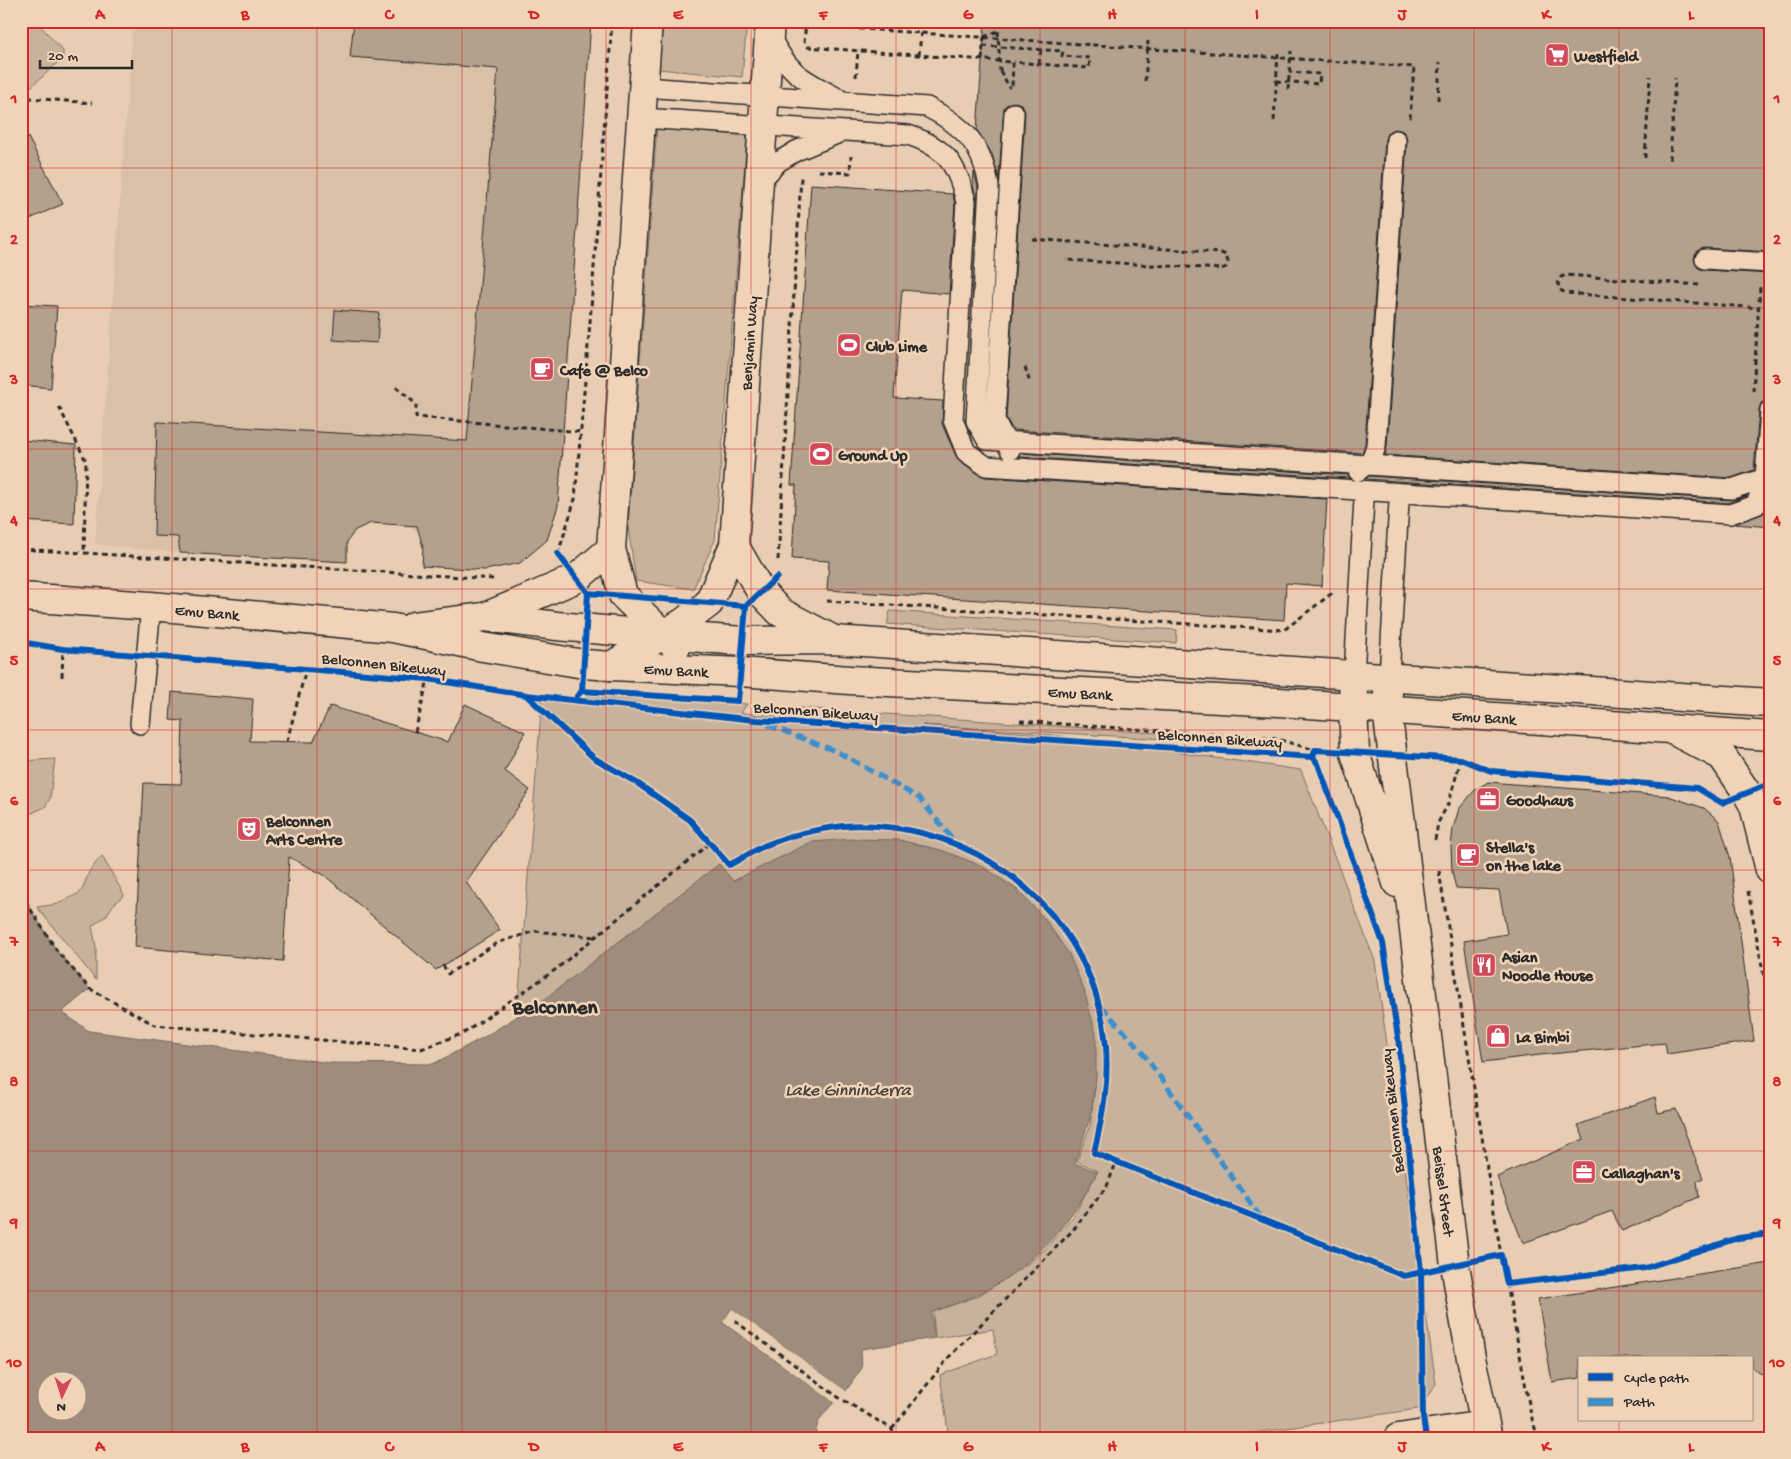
<svg xmlns="http://www.w3.org/2000/svg" width="1791" height="1459" viewBox="0 0 1791 1459" font-family="'Gochi Hand',sans-serif">
<style>
.built{fill:#d9c0a7}
.green{fill:#c9b29c;stroke:#7a6e64}
.water{fill:#9e8d7d;stroke:#70665c;fill-rule:evenodd}
.pier{fill:#e9cdb2}
.building{fill:#b3a08d;stroke:#2b2b2b}
.lines{fill:none;stroke-linecap:round;stroke-linejoin:round}
.service-casing{stroke:#2b2b2b;stroke-width:22}
.minor-casing{stroke:#2b2b2b;stroke-width:31}
.tertiary-casing{stroke:#2b2b2b;stroke-width:31}
.secondary-casing{stroke:#2b2b2b;stroke-width:31}
.path{stroke:#2b2b2b;stroke-width:3;stroke-dasharray:5 4;stroke-linecap:butt}
.service{stroke:#f1d4b8;stroke-width:19}
.minor{stroke:#f1d4b8;stroke-width:28}
.tertiary{stroke:#f1d4b8;stroke-width:28}
.secondary{stroke:#f1d4b8;stroke-width:28}
.path-bridge{stroke:#2b2b2b;stroke-width:3;stroke-dasharray:5 4;stroke-linecap:butt}
.quiet{stroke:#3b90cd;stroke-width:5;stroke-dasharray:10 5;stroke-linecap:butt}
.cycleway-casing{stroke:#f1d4b8;stroke-width:9}
.cycleway{stroke:#0057b8;stroke-width:6}
.grid{fill:none;stroke:#d62828;stroke-width:1;stroke-opacity:0.55}
.labels{text-anchor:middle;stroke-width:5;stroke-linejoin:round;paint-order:stroke}
.poi-label{font-size:16px;font-weight:bold;fill:#2b2b2b;stroke:#f1d4b8;text-anchor:start}
.street-label{font-size:16px;fill:#2b2b2b;stroke:#f1d4b8}
.water-label{font-size:18px;font-style:italic;fill:#484440;stroke:#f1d4b8}
.district-label{font-size:21px;font-weight:bold;fill:#2b2b2b;stroke:#f1d4b8}
.neatline{fill:none;stroke:#d62828;stroke-width:2}
.grid-label{font-size:16px;text-anchor:middle;font-weight:bold;fill:#d62828}
</style>
<rect width="100%" height="100%" fill="#e9cdb2"/>
<filter id="ink" filterUnits="userSpaceOnUse"><feTurbulence type="fractalNoise" baseFrequency=".02" numOctaves="2"/><feDisplacementMap in="SourceGraphic" scale="10" xChannelSelector="R" yChannelSelector="G"/><feConvolveMatrix kernelMatrix="1 2 1 2 8 2 1 2 1" color-interpolation-filters="sRGB"/></filter>
<g filter="url(#ink)">
<!-- built -->
<path class="built" d="M133,21h457l-32,485 -11,34 -27,23 -35,7 -62,-23 -3,-13 -12,-9 -37,-2 -16,7 -8,12v20l-167,-9 -85,-9z"/>
<!-- green -->
<path class="green" d="M21,21h15l27,30v7l-42,38z
M663,21h84l-5,56 -84,-8z
M657,127l90,9 -32,404 -22,49 -57,-8 -8,-54z
M890,611l287,19 -1,13 -289,-19z
M589,694l158,10 -6,9 38,3 -6,-10 497,35v4l-348,-20 132,10 247,35 74,191 61,423 -18,25 -199,29h-270l-9,-63 57,-21 -4,-25 -58,9 -2,-26 45,-16 52,-34 15,-13 28,-32 25,-46 -21,-10 13,-35 5,-38v-39l-520,-67 -58,35 25,-318 154,11 -109,-13z
M55,759l-5,39 -5,9 -24,11v-57z
M102,856l22,39 -11,10 -7,11 -14,10 4,21v33l-59,-73 21,-3 23,-12 9,-22z"/>
<!-- water -->
<path class="water" d="M853,839l46,1 42,10 41,16 34,23 28,29 25,36 15,36 12,44v43l-6,41 -15,45 22,9c-24,49 -63,93 -112,119 -18,9 -36,15 -54,21l4,26 -74,11 1,19 -16,23 -115,-82 -8,14 111,79c-9,11 -20,20 -18,36h-795v-544l36,57 33,38 -28,23 27,19 241,32 103,1 51,-27 58,-36 177,-137 14,17 78,-39zM48,1382h30v30h-30z"/>
<!-- pier -->
<path class="pier" d="M732,1309l114,82 -2,1 -112,-79 -6,9 110,78 -2,2 -111,-80z"/>
<!-- building -->
<path class="building" d="M354,21h237l-33,485 -11,34 -27,23 -35,7 -63,-4 1,-19 -6,-21 -46,-3 -16,7 -8,12v20l-167,-9 -2,-16 -24,-1 3,-114 310,19 31,-372 -148,-12z
M985,21h785v231l-65,-4 -5,1 -4,3 -2,7 1,5 3,4 6,2 66,4v125l-9,4 -2,6 -5,61 -23,8 -346,-23 2,-8 20,-306 -1,-6 -3,-4 -7,-2 -5,1 -4,3 -2,6 -20,305 -3,9 -349,-23 -7,-12 19,-305 -1,-5 -3,-4 -6,-2 -6,1 -5,4 -5,71 -7,-24 -15,-24z
M21,124l42,80 -42,19z
M974,172l4,15 -1,13 -4,-14z
M811,184l141,10 3,9 -6,91 -47,-4 -8,108 49,3 -1,23 14,32 4,5 20,14 5,2 342,22 -5,87 -36,-3 -2,37 -457,-30 2,-29 -37,-2 4,-74h-5z
M21,304l36,2 -6,82 -30,-3z
M335,310l44,3 -2,30 -44,-3z
M21,440l55,5 -2,79 -53,-3z
M1020,453l328,22 1,3 -330,-21z
M1369,476l362,24 16,-4 -19,7 -362,-24z
M1770,499v28l-35,-3 29,-11z
M172,692l81,7 -3,42 63,1 17,-36 118,36 17,-38 60,28 -20,39 25,19 -64,92 34,48 -64,40 -112,-95 -35,-18 -6,104 -148,-14 9,-164 37,1 2,-63 -13,-1z
M1488,782l180,14 36,12 15,13 11,36 24,184 -87,13 -2,-11 -125,12 -57,7 -19,-121 43,-7 -8,-44 -43,-2 -4,-16 -1,-25 2,-19 6,-19 16,-19z
M1655,1097l3,16 18,-4 27,69 -6,3 2,16 -77,34 -10,-20 -89,32 -26,-66 87,-38 -6,-14z
M1770,1263v118l-18,-14v-9h-172v20l-28,4 -14,-83z"/>
<g class="lines">
<defs>
<path id="service" d="M770,36c19,38 32,43 68,62
M644,87l283,20c37,19 55,37 62,79l-13,235 11,19 745,49 33,-11
M642,118l266,17c38,12 49,29 58,67l-13,218 13,32 20,14 744,48 26,-9 9,-27 5,-68
M759,183l19,-21 18,-11 43,-18
M1705,259l65,4
M1010,450l-15,-30 19,-307
M1358,471l13,-10 5,-15 20,-306
M1354,675l10,-176
M1389,677l10,-175
M140,724l11,-118"/>
<path id="minor" d="M1354,675l-1,32 2,46 42,130
M1389,677l-2,32 68,556 16,93 17,80
M1398,1438l86,-13"/>
<path id="tertiary" d="M21,597l130,9 242,22 90,19 101,17 27,2
M414,626l71,-9 72,9 105,9"/>
<path id="secondary" d="M648,21l-37,528 12,46 53,52
M734,545l27,47 19,20 50,26
M485,617l92,-39 34,-29
M662,635l81,6 91,-1 936,63
M611,666l129,6 110,8 429,22 491,34
M611,666l73,-44 25,-19 25,-58 36,-524
M1680,734l42,22 25,37 7,13 16,64"/>
</defs>
<!-- service casing -->
<use href="#service" class="service-casing"/>
<!-- minor casing -->
<use href="#minor" class="minor-casing"/>
<!-- tertiary casing -->
<use href="#tertiary" class="tertiary-casing"/>
<!-- secondary casing -->
<use href="#secondary" class="secondary-casing"/>
<!-- path -->
<path class="path" d="M805,25l609,42 -4,52
M984,37l-1,9 80,5 -1,5 28,2 -1,10 -75,-6
M984,37l14,-6
M804,43l2,-22
M807,47l206,15 -1,26
M919,55l2,-22
M982,60l1,-14
M1039,64l2,-15
M1000,71l10,17
M856,77l2,-27
M1276,81l43,3 1,-10 -31,-2
M1438,100l2,-38
M21,104l8,-6 63,5
M1274,121l4,-68
M1645,158l5,-82
M1670,160l5,-82
M819,171l31,2 1,-17
M1032,239l189,14 5,2 2,7 -2,5 -4,2 -157,-9
M1699,285l-133,-10 -5,2 -3,5 1,7 6,4 194,15
M1025,367l5,16
M396,387l20,17v13l165,15
M1753,391l7,-104
M59,407l27,54 -2,92
M21,549l473,30
M558,554l17,-55 15,-177 22,-301
M778,560l23,-383
M827,601l457,29 47,-36v-4
M62,677l1,-28
M755,720v-16
M1020,721l257,18 38,11
M415,732l13,-53
M287,741l19,-72
M1435,840l3,-17 11,-21 12,-43
M1439,871l62,384
M1748,891l22,118
M21,894l36,57 33,38 65,36 266,24 43,-16 91,-63 155,-127
M443,965l5,9 49,-31 38,-12 60,6
M1507,1284l24,131 7,23
M735,1321l103,76 54,32 2,9
M892,1429l57,-72 124,-127 34,-44 9,-23"/>
<!-- service -->
<use href="#service" class="service"/>
<!-- minor -->
<use href="#minor" class="minor"/>
<!-- tertiary -->
<use href="#tertiary" class="tertiary"/>
<!-- secondary -->
<use href="#secondary" class="secondary"/>
<!-- path-bridge -->
<path class="path-bridge" d="M998,31l2,40
M1145,81l3,-40
M1288,90l3,-39"/>
<!-- quiet -->
<path class="quiet" d="M768,725l70,27 81,46 36,44
M1101,1006l39,43 122,170"/>
<defs>
<path id="cycleway" d="M558,554l30,39 -6,98 -5,5
M588,593l158,13
M21,642l42,7 365,30 98,16 229,25 558,37 5,7 65,179 15,94 23,235 2,145 3,21
M582,691l156,10 8,-95 31,-29
M526,695l68,63 43,25 53,37 39,45c12,-6 24,-14 37,-20 24,-10 51,-16 77,-19 20,-2 41,0 60,3 104,18 190,102 202,208 5,40 -2,78 -11,116l310,123 97,-21 6,29 138,-16 93,-30 32,-4
M1313,757l2,-7 146,9 30,12 206,17 25,15 42,-17 6,1"/>
</defs>
<!-- cycleway casing -->
<use href="#cycleway" class="cycleway-casing"/>
<!-- cycleway -->
<use href="#cycleway" class="cycleway"/>
</g>
</g>
<!-- grid -->
<path class="grid" d="M172,21v1417M317,21v1417M462,21v1417M606,21v1417M751,21v1417M896,21v1417M1040,21v1417M1185,21v1417M1330,21v1417M1474,21v1417M1619,21v1337M21,168h1749M21,308h1749M21,449h1749M21,589h1749M21,730h1749M21,870h1749M21,1010h1749M21,1151h1749M21,1291h1749M1619,1420v18"/>
<!-- icons -->
<defs>
<symbol id="supermarket-square" viewBox="-11 -11 22 22"><rect x="-9" y="-9" width="18" height="18" rx="4" fill="#d1495b" stroke="#f1d4b8"/><path d="M-6-5.5h2.5l.6 2H6L4.5 2H-2.5L-4.4-4H-6ZM-1.5 3.2a1.3 1.3 0 1 0 .1 0ZM3 3.2a1.3 1.3 0 1 0 .1 0Z" fill="#fff"/></symbol>
<symbol id="stadium-square" viewBox="-11 -11 22 22"><rect x="-9" y="-9" width="18" height="18" rx="4" fill="#d1495b" stroke="#f1d4b8"/><path d="M0-5a6.5 5 0 1 0 0 10a6.5 5 0 1 0 0-10ZM-3.5-1.8h7v3.6h-7Z" fill="#fff"/></symbol>
<symbol id="cafe-square" viewBox="-11 -11 22 22"><rect x="-9" y="-9" width="18" height="18" rx="4" fill="#d1495b" stroke="#f1d4b8"/><path d="M-5.5-4.5H6V0H3Q3 3.5 0 3.5H-2.5Q-5.5 3.5-5.5 0ZM3-3.2v2h1.7v-2ZM-6 4.5H4V6H-6Z" fill="#fff"/></symbol>
<symbol id="office-square" viewBox="-11 -11 22 22"><rect x="-9" y="-9" width="18" height="18" rx="4" fill="#d1495b" stroke="#f1d4b8"/><path d="M-6-3h4V-5.5h4V-3h4V5H-6ZM-1-4.5V-3h2v-1.5ZM-6 0V1H6V0Z" fill="#fff"/></symbol>
<symbol id="theatre-square" viewBox="-11 -11 22 22"><rect x="-9" y="-9" width="18" height="18" rx="4" fill="#d1495b" stroke="#f1d4b8"/><path d="M-5-5.5Q0-4 5-5.5V0Q5 5 0 6Q-5 5-5 0ZM-3.3-2.5H-1v1.5H-3.3ZM1-2.5H3.3v1.5H1ZM-2.8 1Q0 5.5 2.8 1Z" fill="#fff"/></symbol>
<symbol id="restaurant-square" viewBox="-11 -11 22 22"><rect x="-9" y="-9" width="18" height="18" rx="4" fill="#d1495b" stroke="#f1d4b8"/><path d="M-5-6h1v4h1v-4h1v4h1v-4h1v5L-1.5 .5V6h-2V.5L-5-1ZM5-6V6H3V1.5H1.5Q1.5-4 5-6Z" fill="#fff"/></symbol>
<symbol id="shop-square" viewBox="-11 -11 22 22"><rect x="-9" y="-9" width="18" height="18" rx="4" fill="#d1495b" stroke="#f1d4b8"/><path d="M-5-2.5h2.3a2.7 3.5 0 0 1 5.4 0H5L5.5 6h-11ZM-1.5-2.5h3a1.5 2.3 0 0 0-3 0Z" fill="#fff"/></symbol>
</defs>
<g fill-rule="evenodd">
<use href="#supermarket-square" x="1543" y="41" width="28" height="28"/>
<use href="#stadium-square" x="835" y="331" width="28" height="28"/>
<use href="#cafe-square" x="528" y="355" width="28" height="28"/>
<use href="#stadium-square" x="807" y="440" width="28" height="28"/>
<use href="#office-square" x="1474" y="785" width="28" height="28"/>
<use href="#theatre-square" x="235" y="815" width="28" height="28"/>
<use href="#cafe-square" x="1454" y="841" width="28" height="28"/>
<use href="#restaurant-square" x="1470" y="951" width="28" height="28"/>
<use href="#shop-square" x="1484" y="1022" width="28" height="28"/>
<use href="#office-square" x="1570" y="1158" width="28" height="28"/>
</g>
<g class="labels">
<!-- poi labels -->
<g class="poi-label">
<text x="1574" y="61">Westfield</text>
<text x="866" y="351">Club Lime</text>
<text x="560" y="375">Cafe @ Belco</text>
<text x="838" y="460">Ground Up</text>
<text x="1506" y="805">Goodhaus</text>
<text x="266" y="826">Belconnen<tspan x="266" dy="18">Arts Centre</tspan></text>
<text x="1486" y="852">Stella's<tspan x="1486" dy="18">on the lake</tspan></text>
<text x="1502" y="962">Asian<tspan x="1502" dy="18">Noodle House</tspan></text>
<text x="1516" y="1042">La Bimbi</text>
<text x="1602" y="1178">Callaghan's</text>
</g>
<!-- street labels -->
<g class="street-label">
<text transform="translate(748 343) rotate(-86)" y="6">Benjamin Way</text>
<text transform="translate(207 611) rotate(5)" y="6">Emu Bank</text>
<text transform="translate(384 663) rotate(6)" y="6">Belconnen Bikeway</text>
<text transform="translate(676 669) rotate(3)" y="6">Emu Bank</text>
<text transform="translate(1080 692) rotate(3)" y="6">Emu Bank</text>
<text transform="translate(816 710) rotate(4)" y="6">Belconnen Bikeway</text>
<text transform="translate(1484 716) rotate(4)" y="6">Emu Bank</text>
<text transform="translate(1220 737) rotate(4)" y="6">Belconnen Bikeway</text>
<text transform="translate(1391 1111) rotate(-96)" y="6">Belconnen Bikeway</text>
<text transform="translate(1445 1191) rotate(83)" y="6">Beissel Street</text>
</g>
<!-- water labels -->
<g class="water-label">
<text x="848" y="1095">Lake Ginninderra</text>
</g>
<!-- district labels -->
<g class="district-label">
<text x="555" y="1013">Belconnen</text>
</g>
</g>
<!-- margin -->
<rect width="1791" height="1459" fill="none" stroke="#f1d4b8" stroke-width="55"/>
<!-- legend -->
<rect x="1578" y="1356" width="175" height="65" fill="#f1d4b8" stroke="#a29080"/>
<rect x="1588" y="1373" width="25" height="8" fill="#0057b8" stroke="#a29080"/>
<text x="1624" y="1382" font-size="15" fill="#2b2b2b">Cycle path</text>
<rect x="1588" y="1398" width="25" height="8" fill="#3b90cd" stroke="#a29080"/>
<text x="1624" y="1406" font-size="15" fill="#2b2b2b">Path</text>
<!-- north arrow -->
<g transform="translate(62 1396) rotate(184)"><circle r="24" fill="#f1d4b8" stroke="#a29080"/>
<path d="M0-4L9 19L0 12L-9 19Z" fill="#d1495b"/>
<text y="-8" font-size="14" font-weight="bold" text-anchor="middle" fill="#2b2b2b">N</text>
</g>
<!-- scale -->
<path d="M40 60v8h92v-8" fill="none" stroke="#2b2b2b" stroke-width="2.5"/>
<text x="48" y="60" font-size="15" fill="#2b2b2b" stroke="#f1d4b8" stroke-width="4" paint-order="stroke">20 m</text>
<rect x="28" y="28" width="1736" height="1404" class="neatline"/>
<g class="grid-label">
<text x="100" y="19">A</text>
<text x="245" y="19">B</text>
<text x="389" y="19">C</text>
<text x="534" y="19">D</text>
<text x="678" y="19">E</text>
<text x="823" y="19">F</text>
<text x="968" y="19">G</text>
<text x="1112" y="19">H</text>
<text x="1257" y="19">I</text>
<text x="1402" y="19">J</text>
<text x="1546" y="19">K</text>
<text x="1691" y="19">L</text>
<text x="14" y="103">1</text>
<text x="1777" y="103">1</text>
<text x="14" y="244">2</text>
<text x="1777" y="244">2</text>
<text x="14" y="384">3</text>
<text x="1777" y="384">3</text>
<text x="14" y="525">4</text>
<text x="1777" y="525">4</text>
<text x="14" y="665">5</text>
<text x="1777" y="665">5</text>
<text x="14" y="805">6</text>
<text x="1777" y="805">6</text>
<text x="14" y="946">7</text>
<text x="1777" y="946">7</text>
<text x="14" y="1086">8</text>
<text x="1777" y="1086">8</text>
<text x="14" y="1227">9</text>
<text x="1777" y="1227">9</text>
<text x="14" y="1367">10</text>
<text x="1777" y="1367">10</text>
<text x="100" y="1451">A</text>
<text x="245" y="1451">B</text>
<text x="389" y="1451">C</text>
<text x="534" y="1451">D</text>
<text x="678" y="1451">E</text>
<text x="823" y="1451">F</text>
<text x="968" y="1451">G</text>
<text x="1112" y="1451">H</text>
<text x="1257" y="1451">I</text>
<text x="1402" y="1451">J</text>
<text x="1546" y="1451">K</text>
<text x="1691" y="1451">L</text>
</g>
</svg>
